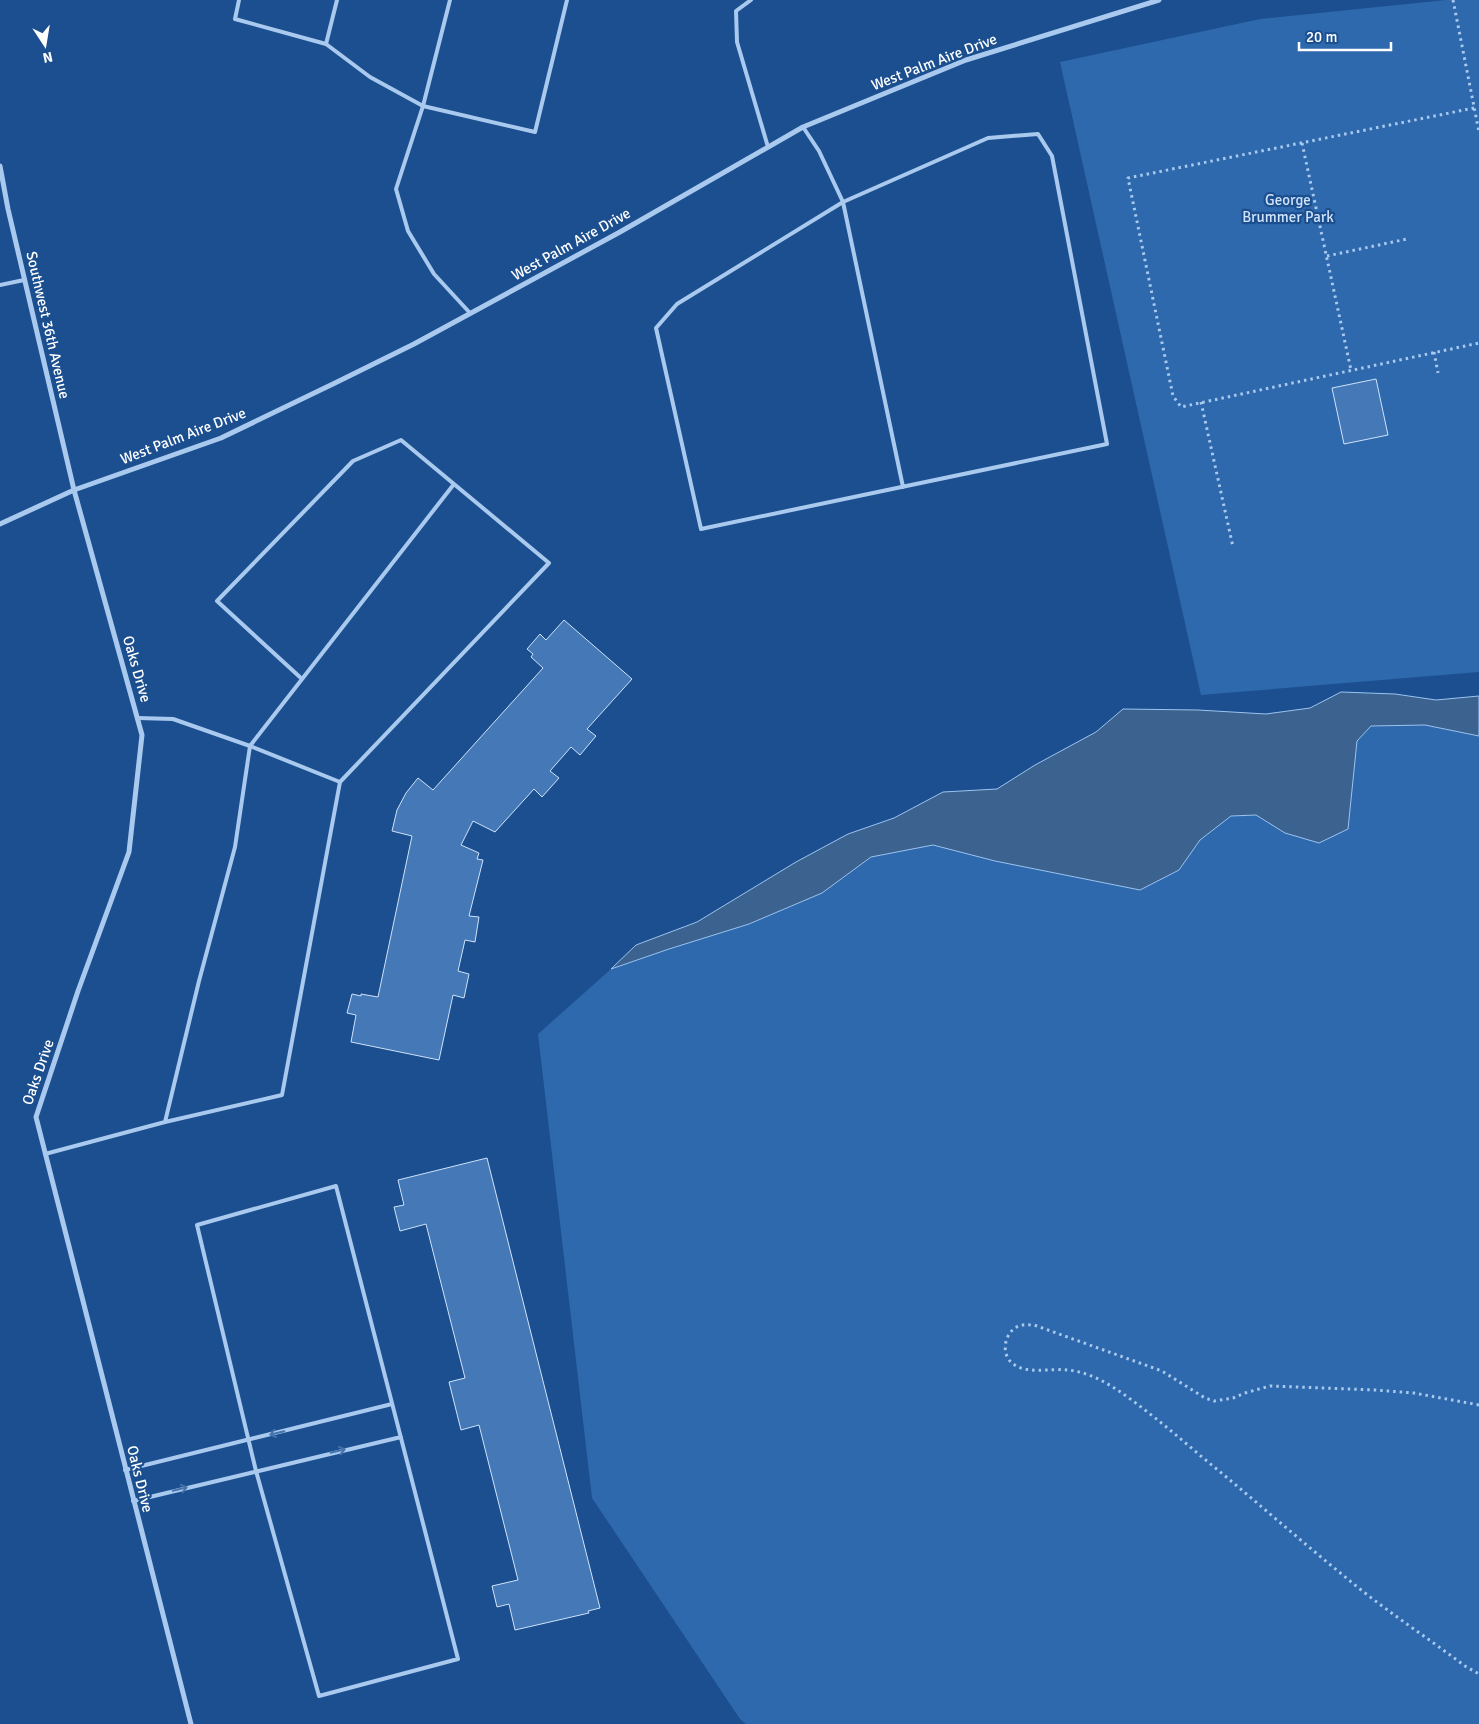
<svg xmlns="http://www.w3.org/2000/svg" width="1479" height="1724" viewBox="0 0 1479 1724" font-family="Signika,sans-serif">
<style>
.green{fill:#2e69ad}
.water{fill:#3c6290;stroke:#9cc4f0}
.building{fill:#4478b7;stroke:#cfe3fa}
.lines{fill:none;stroke-linecap:round;stroke-linejoin:round}
.path{stroke:#a9c9ee;stroke-width:3;stroke-dasharray:2.5 4;stroke-linecap:butt}
.lane{stroke:#a9c9ee;stroke-width:4}
.street{stroke:#a9c9ee;stroke-width:5}
.oneway{stroke:#4674ac}
.labels{text-anchor:middle;stroke-width:4.5;stroke-linejoin:round;paint-order:stroke}
.street-label{font-size:15px;fill:#fff;stroke:#1b4f8f}
.park-label{font-size:15px;fill:#cfe3fa;stroke:#1b4f8f}
</style>
<rect width="100%" height="100%" fill="#1b4f8f"/>
<!-- green -->
<path class="green" d="M1446,0h33v672l-278,23 -141,-633 200,-43z
M1425,725l54,11v988h-733l-6,-5 -148,-221 -54,-464 73,-65 58,-20 80,-25 73,-31 49,-36 62,-12 62,16 145,29 39,-20 21,-30 31,-24 25,-1 29,18 63,-4 9,-88 14,-15z"/>
<!-- water -->
<path class="water" d="M1341,692l54,2 41,6 43,-4v40l-54,-11 -54,1 -14,15 -9,88 -29,14 -34,-10 -29,-18 -25,1 -31,24 -21,30 -39,20 -145,-29 -62,-16 -62,12 -49,36 -73,31 -80,25 -58,20 25,-24 61,-23 99,-60 52,-28 46,-16 49,-26 54,-3 38,-24 61,-33 27,-23 75,1 68,4 44,-6z"/>
<!-- building -->
<path class="building" d="M1376,379l12,56 -44,9 -12,-56z
M564,620l68,59 -45,50 9,7 -16,19 -9,-8 -21,24 9,7 -17,19 -8,-8 -39,43 -22,-11 -12,24 18,8 -2,6 6,1 -14,56 10,1 -4,25 -10,-2 -7,31 11,3 -5,24 -11,-3 -14,65 -88,-18 5,-27 -9,-2 5,-19 9,2v-2l17,3 34,-161 -20,-5 5,-21 9,-17 12,-15 15,12 110,-122 -12,-11 2,-3 -6,-5 13,-15 6,6z
M487,1158l113,450 -12,3 1,2 -74,17 -6,-26 -12,3 -5,-21 26,-6 -39,-155 -18,5 -12,-48 16,-4 -39,-154 -26,7 -6,-24 10,-2 -6,-25z"/>
<g class="lines">
<!-- path -->
<path class="path" d="M1453,0l26,132
M1474,108l-346,70 45,218 8,11 298,-64
M1302,143l49,227
M1327,256l80,-17
M1434,352l4,21
M1201,402l32,145
M1479,1405l-65,-12 -39,-3 -105,-4 -25,7 -12,5 -19,3 -9,-3 -43,-27 -128,-46c-5,0 -10,-1 -15,1 -14,5 -19,27 -7,37 14,12 39,5 56,7 19,2 36,11 51,21 29,20 56,43 83,66 48,39 94,80 142,119 38,32 81,60 121,90l14,8"/>
<!-- lane -->
<path class="lane" d="M239,0l-4,19 91,25 11,-44
M751,0l-15,11 1,31 31,105
M326,44l44,33 53,29 27,-106
M803,127l16,24 24,51 145,-64 50,-4 14,22 55,288 -406,85 -45,-201 21,-24 166,-102 60,285
M0,285l24,-5
M470,313l-36,-39 -26,-43 -12,-42 27,-83 112,26 32,-132
M138,718l35,1 77,27 204,-262
M165,1122l117,-27 58,-313
M45,1154l120,-32 34,-141 36,-134 15,-101 90,36 209,-219 -148,-123 -48,21 -136,140 85,78
M336,1186l122,473 -139,37 -63,-225 -59,-246z
M125,1470l267,-66
M133,1501l268,-64"/>
<!-- street -->
<path class="street" d="M0,166l8,43 66,281 68,245 -13,117 -51,139 -42,126 155,607
M0,524l74,-34 147,-52 114,-55 79,-39 206,-112 183,-105 163,-67 193,-60"/>
</g>
<!-- one-way arrows -->
<defs><path id="oneway-shaft" d="M-6 0H5M1.5-3L5.5 0L1.5 3" fill="none" stroke-width="1.6" stroke-linecap="round" stroke-linejoin="round" transform="scale(1.25)"/></defs>
<g class="oneway">
<use href="#oneway-shaft" transform="translate(277 1433) rotate(166)"/>
<use href="#oneway-shaft" transform="translate(338 1451) rotate(-13)"/>
<use href="#oneway-shaft" transform="translate(180 1489) rotate(-14)"/>
</g>
<g class="labels">
<!-- street labels -->
<g class="street-label">
<text transform="translate(934 62) rotate(-21)" y="5">West Palm Aire Drive</text>
<text transform="translate(571 244) rotate(-29)" y="5">West Palm Aire Drive</text>
<text transform="translate(48 325) rotate(77)" y="5">Southwest 36th Avenue</text>
<text transform="translate(183 436) rotate(-21)" y="5">West Palm Aire Drive</text>
<text transform="translate(137 669) rotate(74)" y="5">Oaks Drive</text>
<text transform="translate(38 1072) rotate(-71)" y="5">Oaks Drive</text>
<text transform="translate(140 1479) rotate(76)" y="5">Oaks Drive</text>
</g>
<!-- park labels -->
<g class="park-label">
<text x="1288" y="205">George<tspan x="1288" dy="17">Brummer Park</tspan></text>
</g>
</g>
<!-- north arrow -->
<g transform="translate(45 45) rotate(168)" stroke="#1b4f8f" stroke-width="4" paint-order="stroke">
<path d="M0-4L9 19L0 12L-9 19Z" fill="#ffffff"/>
<text y="-8" font-size="14" font-weight="bold" text-anchor="middle" fill="#ffffff">N</text>
</g>
<!-- scale -->
<path d="M1299 42v8h92v-8" fill="none" stroke="#ffffff" stroke-width="2.5"/>
<text x="1306" y="42" font-size="15" fill="#ffffff" stroke="#1b4f8f" stroke-width="4" paint-order="stroke">20 m</text>
</svg>
